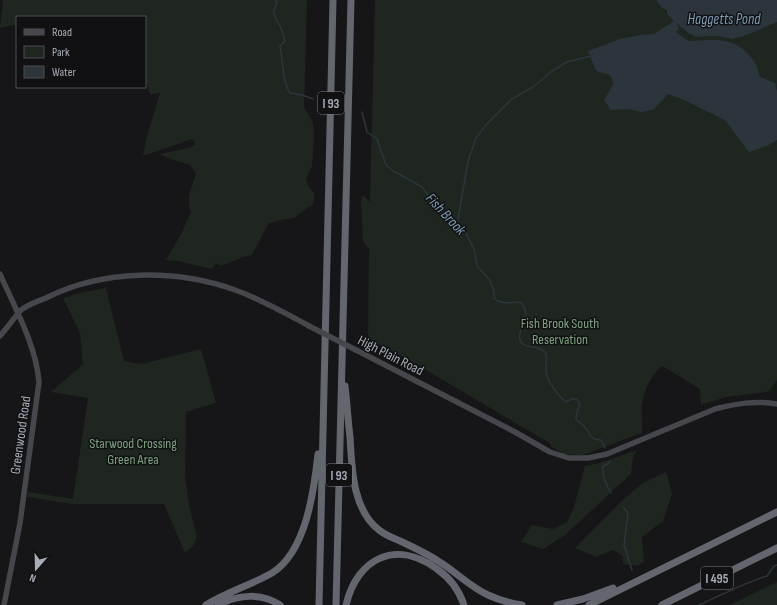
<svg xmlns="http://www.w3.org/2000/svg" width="777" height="605" viewBox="0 0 777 605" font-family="'Sofia Sans Condensed',sans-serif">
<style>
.green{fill:#1e261f}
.water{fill:#2c353c}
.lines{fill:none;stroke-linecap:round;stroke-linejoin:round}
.stream{stroke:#2c353c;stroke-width:1.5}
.secondary{stroke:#45474d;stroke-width:5.5}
.highway{stroke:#63666e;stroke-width:7}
.secondary-bridge{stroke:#45474d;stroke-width:5.5}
.labels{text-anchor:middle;stroke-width:3;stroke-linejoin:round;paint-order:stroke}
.shield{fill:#111113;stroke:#7b7e86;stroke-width:1}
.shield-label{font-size:13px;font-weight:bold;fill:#a8adb8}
.park-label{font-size:14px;fill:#7fa381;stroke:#111113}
.street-label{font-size:14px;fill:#a8adb8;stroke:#111113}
.water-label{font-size:15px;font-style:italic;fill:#7f9bb3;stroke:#111113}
</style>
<rect width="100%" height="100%" fill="#161618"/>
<!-- green -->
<path class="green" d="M3,0h304l-3,107 9,16 1,12 -2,31 -6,13 3,8 6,7 -2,11 -5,2 -13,11 -14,2 -13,4 -16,31c-12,2 -20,7 -31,11l-5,-3 -4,6 -34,-8 -12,-1 16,-28 9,-20c-5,-15 0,-24 5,-38l-6,-9 -22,-7 -8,-4c11,-3 27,-4 36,-10l-4,-5 -49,17 3,-16 14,-47 -10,1 -5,-16v-61h-96v-2l-6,2h-26v7l-17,4z
M375,0h281l18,21 10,9 12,7 21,-1 16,3 14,-4 30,-13v358l-7,10 -3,2 -41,5 -25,8 -1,-16 -38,-23c-16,15 -22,33 -20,55 0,4 0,8 0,12l-59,22 -19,-1 -14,-8 1,-2 -135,-80 -48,-26 1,-89 -6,-7 -2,-45 3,-1 6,6z
M106,288l18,73 18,3 59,-15 15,54 -30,9 -1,63 4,30 8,32 -4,9 -8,7 -21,-49h-92l-45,-7 1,-5 45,7 15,-101 -37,-6 32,-28 -3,-31 -17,-35 21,-6z
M637,450l-4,7 -2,17 -66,61 -22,14 -22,-7 11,-17 21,4 14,-7 7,-15 11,-41 15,-3z
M666,472l6,22 -9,27 -21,16 2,25 -7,4 -14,-2v-8l-10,-6 -17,7 -21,-9 51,-51 17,-14z
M777,582v23h-47z"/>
<!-- water -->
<path class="water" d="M656,0h121v22l-30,13 -14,4 -16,-3 -21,1 -8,-4 -12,-10 3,5 -3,4 12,9c27,-1 47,-6 65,19 4,4 5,12 7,17l15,6 2,8v49l-10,6 -18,6 -24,-32 -43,-21 -14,-5 -15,16 -12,2 -12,-3 -18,1 -7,-10 10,-17 -4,-8 -14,-4 -8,-20 32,-12 21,-4 13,-1 20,-13 -7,-7v-3l-6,-4z"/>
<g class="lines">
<!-- stream -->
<path class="stream" d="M275,0l2,1c0,4 -2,6 -3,9 -1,8 5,13 7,18 2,4 2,9 4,13l-5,5c3,15 2,34 10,47l12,2 11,4
M362,112l5,20 10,7 9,26 7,6 8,4 21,12 9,13 10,11 4,6 16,10 5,6 8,16 3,17 12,13 5,12v7c10,9 16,2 28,5 2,4 4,7 4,12 -1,7 -12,24 -3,29 4,3 10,3 15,4 3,1 6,3 8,5 1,6 -1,14 0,19 1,9 13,25 20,30l6,-3h5c6,8 -2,12 -1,21 3,2 8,5 10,9 7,8 3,10 15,11l4,8
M457,225l11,-64 8,-23 10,-13 26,-26 21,-12 19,-16 15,-9 24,-6
M610,461l-2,3 -5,2c-2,9 4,20 8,27
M623,507l5,6 -4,32 8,25
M699,605c23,-10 44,-22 68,-29l7,-10 3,-1"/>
<!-- secondary -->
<path class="secondary" d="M0,274c15,34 36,71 39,108l-19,141 -16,82
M0,336c7,-8 14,-18 21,-26 6,-5 17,-9 25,-12 57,-29 130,-29 189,-8 26,9 50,23 74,36
M356,350l159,82 35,20 19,6h19l19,-4 108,-45c20,-5 41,-9 62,-5"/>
<!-- highway -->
<path class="highway" d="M345,386c2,17 3,34 5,51 2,31 2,72 29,93 6,5 14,8 21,11 13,6 26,12 38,20 17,10 31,25 50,34 11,5 22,8 34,10
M206,605c21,-13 45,-20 66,-32 34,-21 42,-82 46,-119
M218,605c19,-10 43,-13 62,0
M319,605l14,-605
M336,605l15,-605
M346,605c11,-47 50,-66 91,-36 13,9 22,21 27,36
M557,605l26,-6 30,-11
M589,605l188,-93
M662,605l115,-57"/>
<!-- secondary-bridge -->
<path class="secondary-bridge" d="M309,326l47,24"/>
</g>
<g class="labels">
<!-- shield labels -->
<g class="shield">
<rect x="318" y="92" width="26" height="22" rx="3"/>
<rect x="326" y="464" width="26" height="22" rx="3"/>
<rect x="701" y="567" width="32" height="22" rx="3"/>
</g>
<g class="shield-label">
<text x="331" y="108">I 93</text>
<text x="339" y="480">I 93</text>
<text x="717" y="583">I 495</text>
</g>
<!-- park labels -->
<g class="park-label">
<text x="560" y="328">Fish Brook South<tspan x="560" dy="16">Reservation</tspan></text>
<text x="133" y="448">Starwood Crossing<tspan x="133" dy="16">Green Area</tspan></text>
</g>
<!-- street labels -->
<g class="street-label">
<text transform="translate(391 355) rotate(27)" y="5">High Plain Road</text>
<text transform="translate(20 435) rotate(-82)" y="5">Greenwood Road</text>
</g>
<!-- water labels -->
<g class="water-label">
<text x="724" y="24">Haggetts Pond</text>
<text transform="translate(446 214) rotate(47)" y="5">Fish Brook</text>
</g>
</g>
<!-- legend -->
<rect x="16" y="16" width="130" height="72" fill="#111113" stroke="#4d4f55"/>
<rect x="24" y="29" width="20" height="6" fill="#45474d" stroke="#4d4f55"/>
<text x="52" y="36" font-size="12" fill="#a8adb8">Road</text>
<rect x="24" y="46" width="20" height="12" fill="#1e261f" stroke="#4d4f55"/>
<text x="52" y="56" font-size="12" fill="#a8adb8">Park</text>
<rect x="24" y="66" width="20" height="12" fill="#2c353c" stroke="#4d4f55"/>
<text x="52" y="76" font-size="12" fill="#a8adb8">Water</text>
<!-- north arrow -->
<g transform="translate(36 569) rotate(200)" stroke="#111113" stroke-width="3" paint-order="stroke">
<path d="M0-3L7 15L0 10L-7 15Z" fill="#a8adb8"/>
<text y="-6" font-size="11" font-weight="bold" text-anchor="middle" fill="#a8adb8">N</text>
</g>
</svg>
